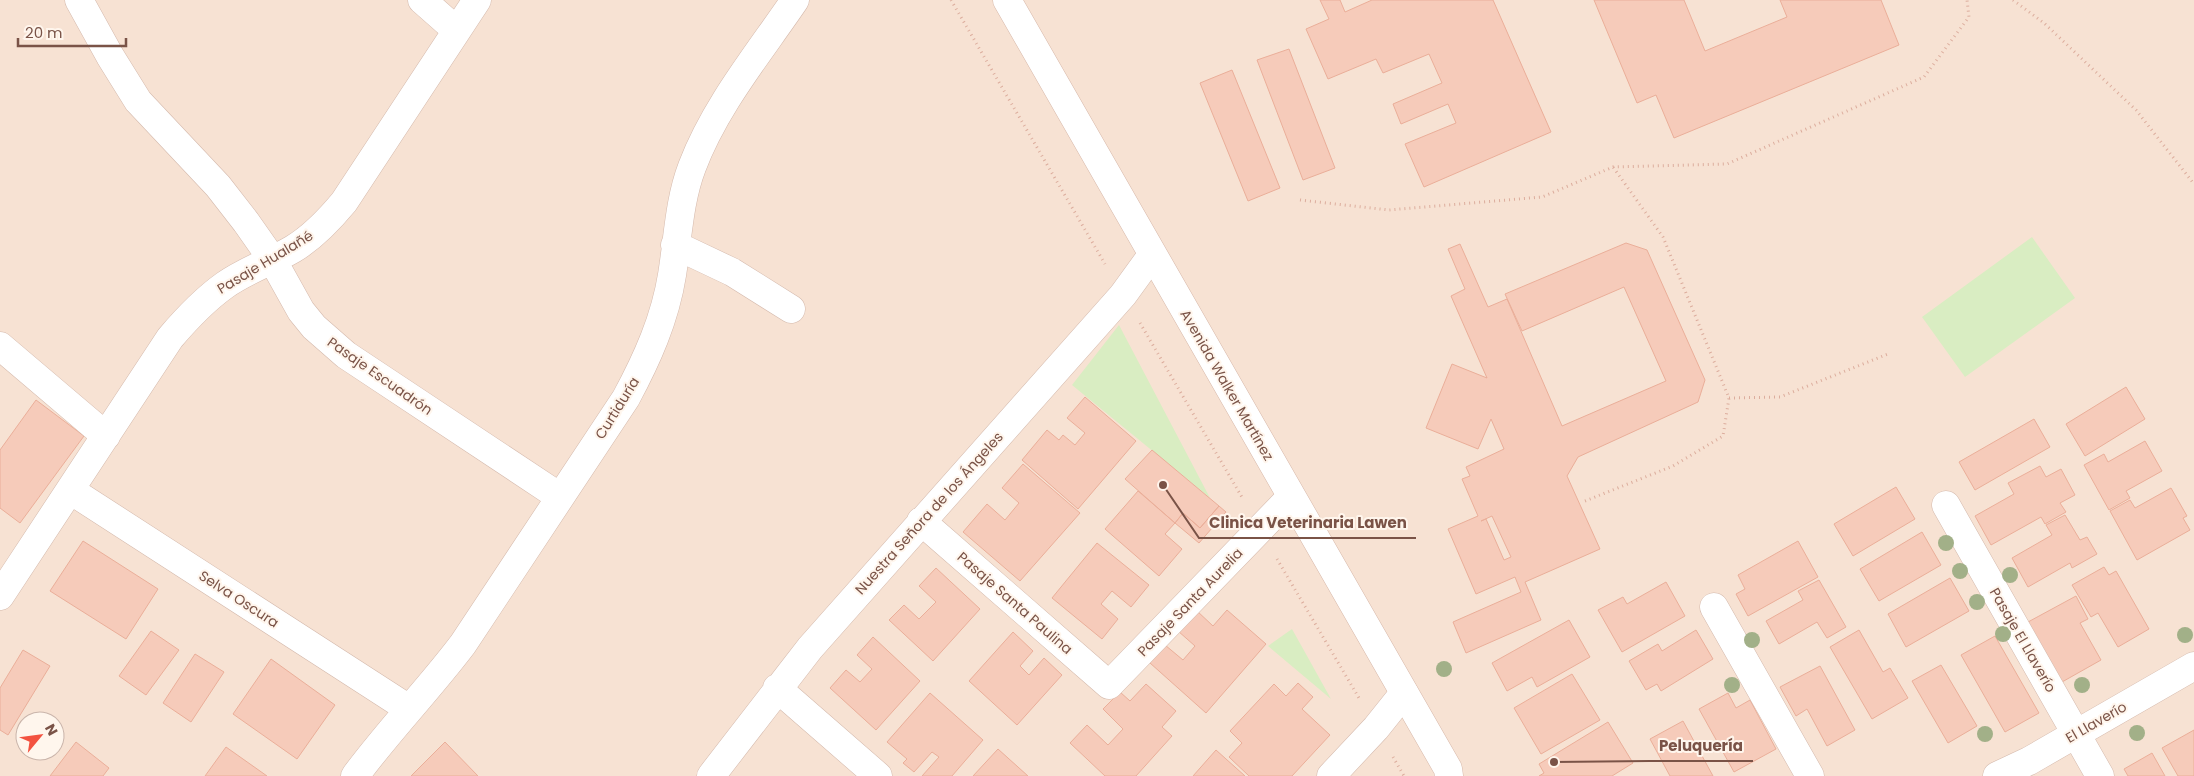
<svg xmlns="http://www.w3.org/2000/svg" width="2194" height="776" viewBox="0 0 2194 776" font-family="Poppins,sans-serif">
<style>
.residential{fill:#f7e2d3;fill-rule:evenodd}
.green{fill:#d9edc2}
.building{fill:#f6cbba;stroke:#eaae99;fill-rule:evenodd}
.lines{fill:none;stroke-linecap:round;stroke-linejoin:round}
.minor-casing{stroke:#d4b9ac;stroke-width:29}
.secondary-casing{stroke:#d7b8a9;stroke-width:29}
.path{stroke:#dcad9d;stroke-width:3;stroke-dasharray:1 4;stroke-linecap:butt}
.minor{stroke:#fff;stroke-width:28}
.secondary{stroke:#fff;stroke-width:28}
.tree{fill:#a2b088}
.labels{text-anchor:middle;stroke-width:4;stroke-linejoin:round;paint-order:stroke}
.street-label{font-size:14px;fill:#7a5347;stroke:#fff6ed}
.leader{fill:none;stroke:#7a5347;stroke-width:2}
.callout-dot{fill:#7a5347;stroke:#fff6ed;stroke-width:2}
.callout-label{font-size:15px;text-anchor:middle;font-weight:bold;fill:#7a5347;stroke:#fff6ed;stroke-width:4;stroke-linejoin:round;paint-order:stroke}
</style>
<rect width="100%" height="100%" fill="#fef1e5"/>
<!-- residential -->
<path class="residential" d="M0,0h2194v776h-2194zM25,721h30v30h-30z"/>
<!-- green -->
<path class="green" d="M2032,237l43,61 -110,79 -43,-60z
M1119,325l91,173 -138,-113z
M1292,629l39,70 -63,-53z"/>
<!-- building -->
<path class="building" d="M1320,0h20l5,12 27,-12h121l58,132 -127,55 -19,-43 51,-21 -8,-19 -47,20 -8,-20 49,-21 -13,-29 -46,19 -7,-14 -48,20 -22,-50 23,-10z
M1594,0h90l21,51 82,-34 -7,-17h101l18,45 -225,93 -18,-43 -19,8z
M1289,49l46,119 -32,12 -46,-120z
M1232,70l48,118 -32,13 -48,-118z
M1626,243l21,7 58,130 -7,22 -120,55 -11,19 33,73 -75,33 16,38 -75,33 -13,-31 68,-30 -6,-15 -39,17 -28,-65 30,-13 -16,-37 8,-3 -4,-9 38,-18 -13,-30 -13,30 -52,-21 26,-64 35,14 -36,-82 14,-7 -17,-40 12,-5 28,63 19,-8 55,127 104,-45 -42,-94 -102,44 -17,-37zM1492,516l19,41 -7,3 -18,-41 -5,2z
M2126,387l19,32 -60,37 -19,-32z
M1085,397l51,44 -58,68 -56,-49 25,-30 12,10 4,-5 12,10 10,-12 -18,-15z
M36,400l48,36 -64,87 -20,-15v-58z
M2034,419l16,28 -75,43 -16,-28z
M2145,441l17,30 -36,20 4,7 -21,12 -25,-45 20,-11 4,8z
M1152,450l67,56 -19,22 -17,-15 -8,10 -50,-44z
M1023,464l57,49 -60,68 -57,-49 24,-28 18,16 14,-17 -17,-15z
M2040,466l6,11 15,-8 14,26 -15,8 6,9 -21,12 -4,-7 -50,28 -16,-29 39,-22 -6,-11z
M1896,487l19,32 -62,37 -19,-32z
M2171,488l16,28 -4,2 7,12 -53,30 -27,-49 20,-11 5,8z
M1138,491l37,32 -10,11 17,15 -23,27 -54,-47z
M1219,506l7,6 -27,31 -24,-20 8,-10 17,15z
M2065,515l15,25 7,-3 10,17 -25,14 -2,-5 -42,24 -16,-29 40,-23 -6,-10z
M1922,532l19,33 -62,36 -19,-32z
M83,541l75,48 -32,50 -76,-48z
M1798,541l20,36 -70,39 -12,-22 9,-5 -7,-14z
M1097,543l52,42 -18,22 -19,-16 -11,13 17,15 -16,20 -50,-41z
M2104,567l5,8 7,-4 33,58 -31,18 -20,-34 -7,4 -19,-32z
M936,568l44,41 -47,52 -44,-41 15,-15 15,14 17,-17 -17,-16z
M1950,578l19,33 -63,36 -18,-33z
M1819,580l27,47 -19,11 -10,-16 -38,22 -13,-23 37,-21 -5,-9z
M1666,582l19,34 -63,36 -24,-42 25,-13 4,7z
M2076,596l12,23 -8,4 21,37 -39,22 -34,-60z
M1196,610l17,16 14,-16 39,34 -60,69 -56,-50 15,-18 18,15 12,-14 -17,-15z
M1569,620l21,37 -53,30 -5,-10 -25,14 -15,-28z
M1696,630l17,29 -52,32 -4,-7 -11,6 -17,-29 29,-17 4,7z
M1859,630l24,42 7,-4 18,30 -36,21 -42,-72z
M151,631l28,19 -33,45 -27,-19z
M1013,632l20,19 -13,15 9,9 15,-17 18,17 -45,50 -48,-44z
M1995,636l44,77 -34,19 -44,-77z
M873,637l47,44 -44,49 -46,-42 16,-18 14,12 12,-13 -15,-14z
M23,650l27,16 -42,69 -8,-5v-42z
M195,654l29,18 -33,50 -28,-19z
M271,659l64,46 -38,54 -64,-45z
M1941,665l36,61 -29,17 -36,-62z
M1820,666l35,64 -28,16 -20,-37 -11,7 -16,-29z
M1572,674l28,46 -59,34 -27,-46z
M1298,683l15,14 -11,12 28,26 -38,41h-43l-20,-19 13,-14 -12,-12 44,-47 12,12z
M1146,684l30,27 -14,16 10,9 -36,40h-31l-35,-33 17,-18 21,20 15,-16 -20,-20 17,-17 10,9z
M930,693l53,47 -31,36h-30l17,-19 -7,-5 -18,20 -11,-9 4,-4 -20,-17z
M1728,693l8,15 14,-8 26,49 -42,23 -35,-63z
M1683,721l30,55h-43l-20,-37z
M1608,722l25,41 -21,13h-73l5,-3 -5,-9z
M2194,730v46h-16l-16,-28z
M76,742l33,26 -6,8h-53z
M445,742l33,34h-67z
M226,747l41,29h-62z
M998,749l30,27h-55z
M1216,750l29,26h-52z
M2152,753l13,23h-37l-4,-7z"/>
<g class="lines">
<defs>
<path id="minor" d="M79,0l31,56 28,45 80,85 28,36 26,37 29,52 13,16 32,28 214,142
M422,0l34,30
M675,245l57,27 59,37
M0,346l106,90
M70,490l339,219
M1946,505l154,271
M921,521l188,164 182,-188
M0,596l170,-258c17,-20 34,-38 55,-53 21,-15 46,-23 68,-36 20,-12 36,-29 51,-47l133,-202
M1714,607l96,169
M777,688l101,88
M355,776c34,-46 74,-87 108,-132l163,-246c21,-39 39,-79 46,-123 6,-37 7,-74 20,-108 23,-61 67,-114 103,-167
M711,776l99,-128 313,-353 29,-40
M1331,776l45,-48 28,-35
M1997,776l32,-15 165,-95"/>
<path id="secondary" d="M1007,0l441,769 1,7"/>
</defs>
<!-- minor casing -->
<use href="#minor" class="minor-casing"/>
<!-- secondary casing -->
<use href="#secondary" class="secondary-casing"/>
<!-- path -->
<path class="path" d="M951,0l154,264
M2013,0l31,23 92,87 58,74
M1300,200l89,10 153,-13 71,-30 114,-3 197,-87 45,-60 -2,-17
M1140,323l103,176
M1729,398l51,-1 108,-43
M1585,501l88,-35 50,-30 6,-38 -66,-161 -50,-70
M1277,559l82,139
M1393,757l11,19"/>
<!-- minor -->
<use href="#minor" class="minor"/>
<!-- secondary -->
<use href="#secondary" class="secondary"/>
</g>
<!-- trees -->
<g class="tree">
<circle cx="1946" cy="543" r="8"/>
<circle cx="1960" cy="571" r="8"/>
<circle cx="2010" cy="575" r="8"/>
<circle cx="1977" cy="602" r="8"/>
<circle cx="2003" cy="634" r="8"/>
<circle cx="2185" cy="635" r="8"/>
<circle cx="1752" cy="640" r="8"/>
<circle cx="1444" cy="669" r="8"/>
<circle cx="1732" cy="685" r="8"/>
<circle cx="2082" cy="685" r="8"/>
<circle cx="2137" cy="733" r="8"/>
<circle cx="1985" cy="734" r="8"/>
</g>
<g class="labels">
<!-- street labels -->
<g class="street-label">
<text transform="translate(265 262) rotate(-31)" y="5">Pasaje Hualañé</text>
<text transform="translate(380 376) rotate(35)" y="5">Pasaje Escuadrón</text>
<text transform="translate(1227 385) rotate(60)" y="5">Avenida Walker Martínez</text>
<text transform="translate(617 408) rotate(-58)" y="5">Curtiduría</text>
<text transform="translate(929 513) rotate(-48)" y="5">Nuestra Señora de los Ángeles</text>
<text transform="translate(239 599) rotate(33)" y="5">Selva Oscura</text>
<text transform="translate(1190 602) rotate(-46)" y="5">Pasaje Santa Aurelia</text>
<text transform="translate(1015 603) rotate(41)" y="5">Pasaje Santa Paulina</text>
<text transform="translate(2023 640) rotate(60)" y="5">Pasaje El Llaverío</text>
<text transform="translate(2096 722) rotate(-30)" y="5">El Llaverío</text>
</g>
</g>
<!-- callouts -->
<path class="leader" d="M1163 485L1199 538H1416M1554 762L1649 761H1753"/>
<g class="callout-dot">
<circle cx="1163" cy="485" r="5"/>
<circle cx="1554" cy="762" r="5"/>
</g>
<g class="callout-label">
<text x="1308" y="528">Clinica Veterinaria Lawen</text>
<text x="1701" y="751">Peluquería</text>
</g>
<!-- north arrow -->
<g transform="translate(40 736) rotate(61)"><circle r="24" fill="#fff6ed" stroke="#cab5ab"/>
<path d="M0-4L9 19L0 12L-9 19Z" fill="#f35240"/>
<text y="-8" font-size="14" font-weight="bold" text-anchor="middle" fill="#7a5347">N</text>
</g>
<!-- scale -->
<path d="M18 38v8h108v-8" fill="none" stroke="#7a5347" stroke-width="2.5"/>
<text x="25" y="38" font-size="15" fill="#7a5347" stroke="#fff6ed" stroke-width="4" paint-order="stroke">20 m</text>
</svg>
